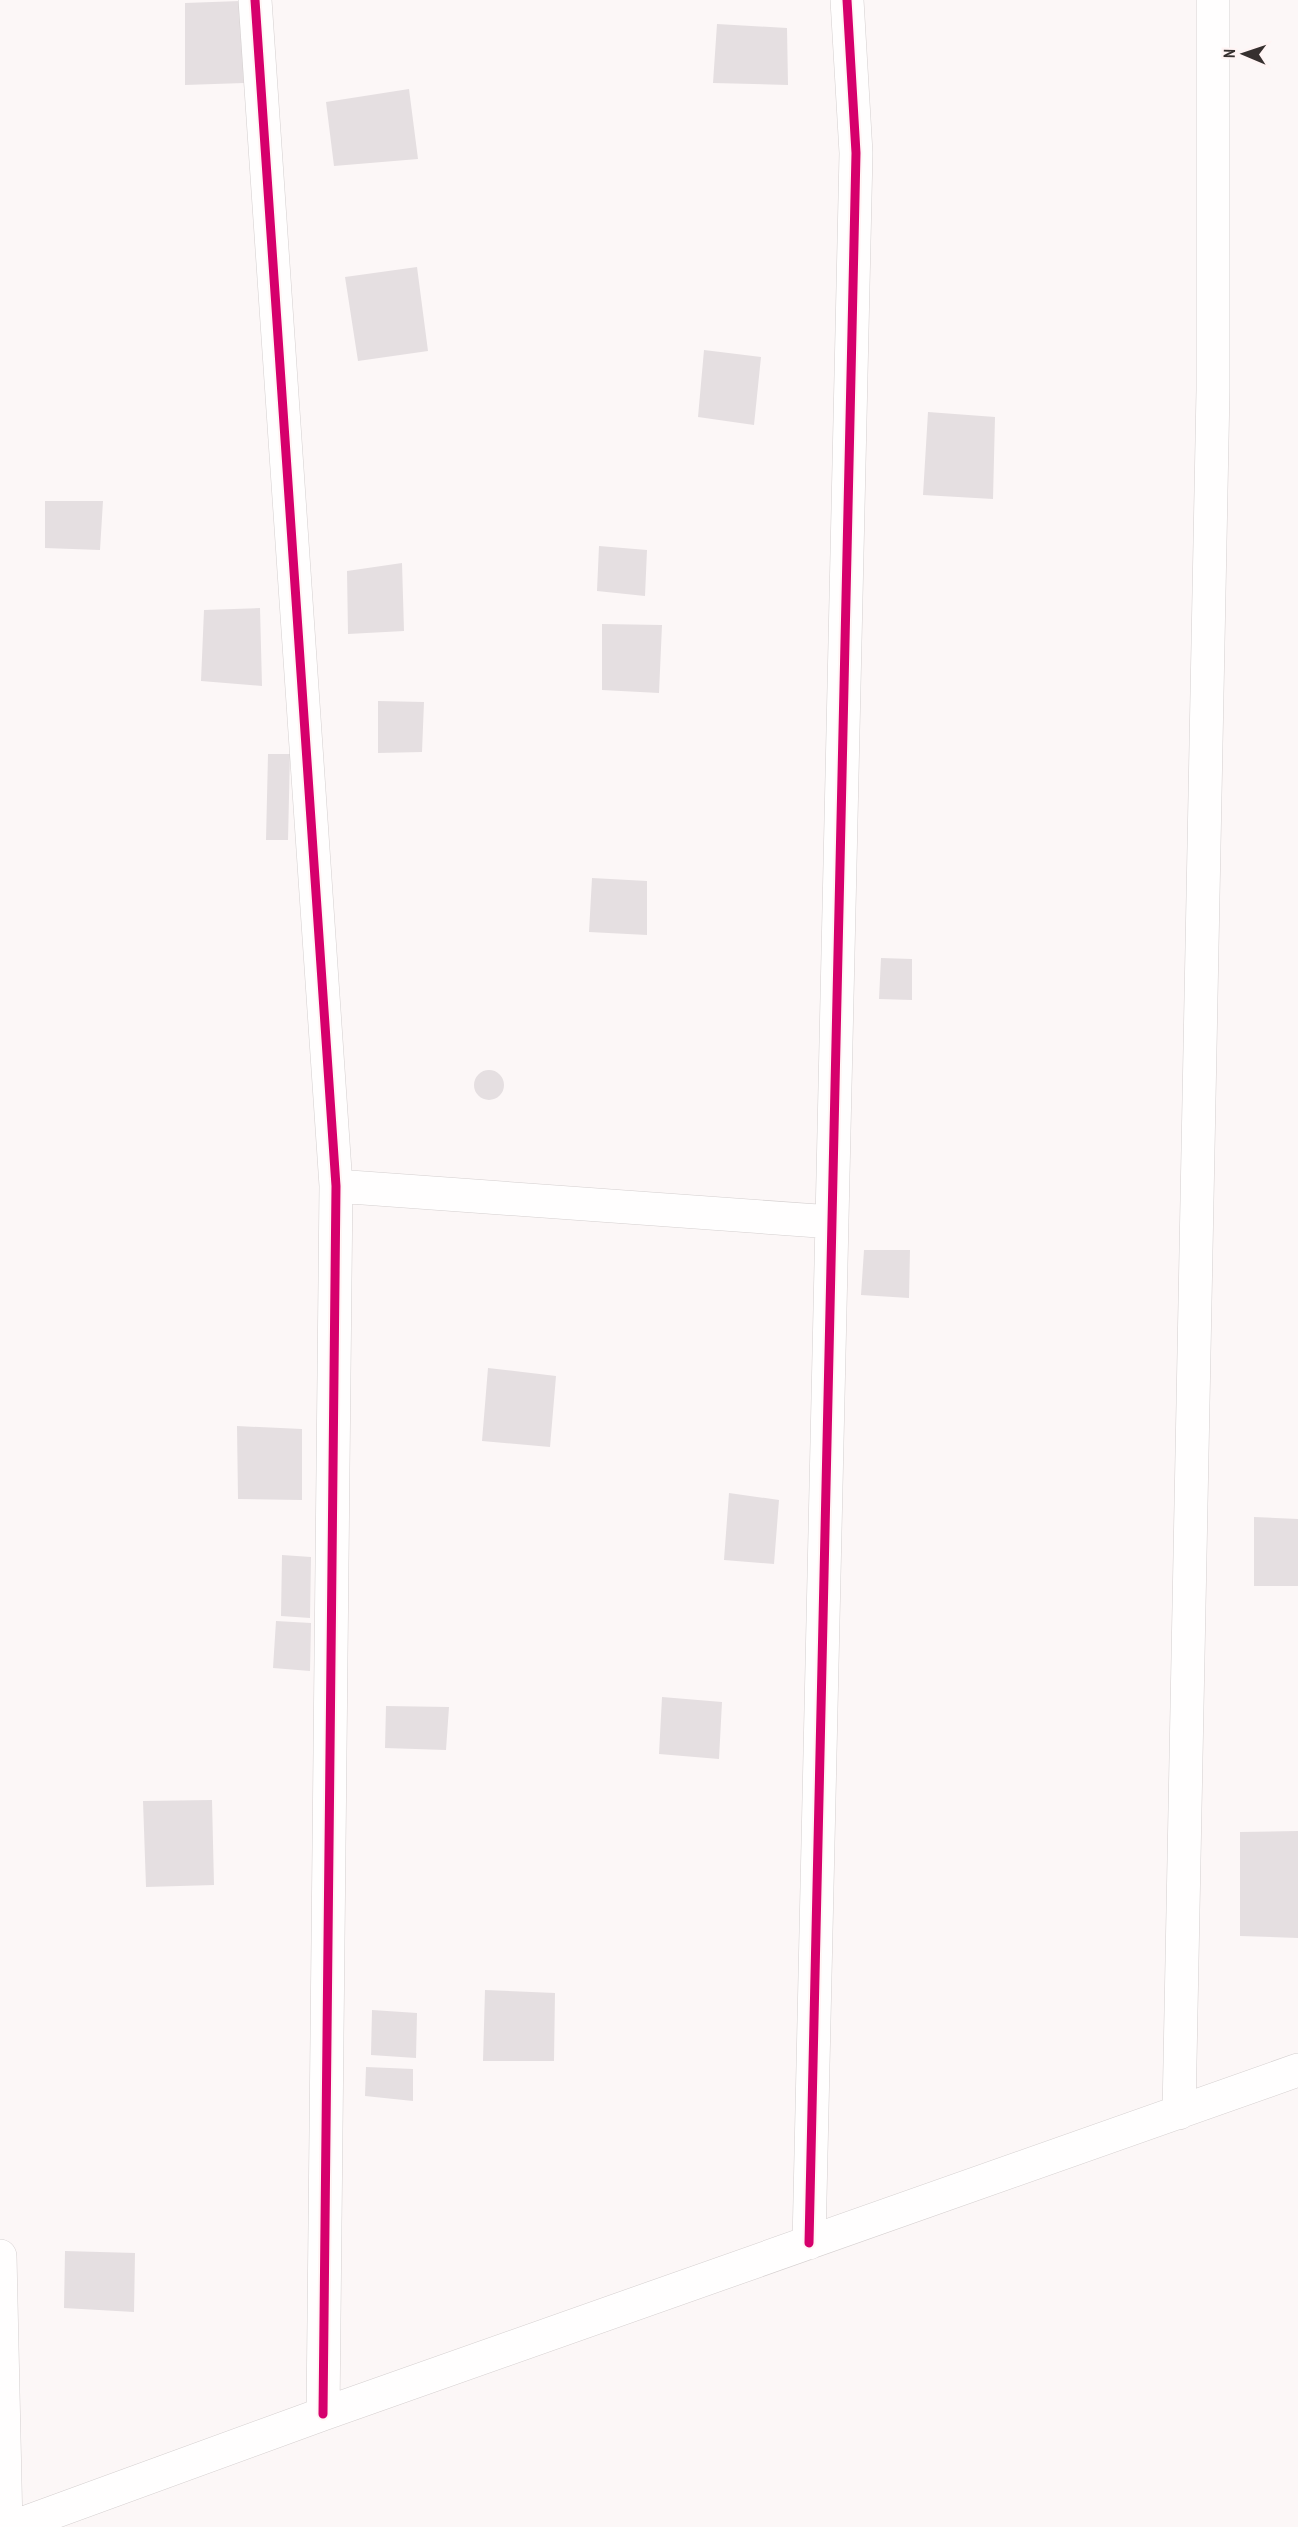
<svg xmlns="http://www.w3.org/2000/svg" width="1298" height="2527" viewBox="0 0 1298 2527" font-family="'PT Sans Narrow',sans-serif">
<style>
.building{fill:#e5dfe1}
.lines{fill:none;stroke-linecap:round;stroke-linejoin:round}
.minor-casing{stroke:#d4cfcf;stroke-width:34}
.minor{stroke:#fffefe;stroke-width:33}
.cycleway-casing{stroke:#fff4f4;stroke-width:13}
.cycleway{stroke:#d6006c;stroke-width:9}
</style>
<rect width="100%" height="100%" fill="#fcf7f7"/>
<!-- building -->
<path class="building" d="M240,1l4,82 -59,2v-82z
M717,24l70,4 1,57 -75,-2z
M409,89l9,70 -84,7 -8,-64z
M417,267l11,84 -70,10 -13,-84z
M704,350l57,7 -7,68 -56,-8z
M928,412l67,5 -2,82 -70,-4z
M45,501h58l-3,49 -55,-2z
M599,546l48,4 -2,46 -48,-5z
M402,563l2,68 -56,3 -1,-63z
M260,608l2,78 -61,-5 3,-71z
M602,624l60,1 -3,68 -57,-3z
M378,701l46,1 -2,50 -44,1z
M268,754h22l-2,86h-22z
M592,878l55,3v54l-58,-3z
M881,958l31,1v41l-33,-1z
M474 1085a15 15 0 1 1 30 0a15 15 0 1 1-30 0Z
M864,1250h46l-1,48 -48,-3z
M488,1368l68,8 -6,71 -68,-6z
M237,1426l65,3v71l-64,-1z
M729,1493l50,7 -5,64 -50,-4z
M1254,1517l44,2v67h-44z
M282,1555l29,2 -1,61 -29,-2z
M276,1621l35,2 -1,48 -37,-3z
M662,1697l60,5 -3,57 -60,-5z
M386,1706l63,1 -3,43 -61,-2z
M212,1800l2,85 -68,2 -3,-86z
M1298,1831v107l-58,-2v-104z
M485,1990l70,3 -1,68h-71z
M372,2010l45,3 -1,45 -45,-3z
M366,2067l47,2v32l-48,-5z
M65,2251l70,2 -1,59 -70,-4z"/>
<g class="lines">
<defs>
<path id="minor" d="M255,0l81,1186 -13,1228
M336,1186l496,36
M1179,2113l34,-1723v-390
M809,2243l47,-2090 -9,-153
M0,2256l6,271
M13,2527l310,-113 975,-344"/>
</defs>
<!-- minor casing -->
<use href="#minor" class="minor-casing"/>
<!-- minor -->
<use href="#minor" class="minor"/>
<defs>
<path id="cycleway" d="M255,0l81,1186 -13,1228
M809,2243l47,-2090 -9,-153"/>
</defs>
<!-- cycleway casing -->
<use href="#cycleway" class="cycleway-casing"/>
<!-- cycleway -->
<use href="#cycleway" class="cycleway"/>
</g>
<!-- north arrow -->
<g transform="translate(1244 54) rotate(272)" stroke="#fff4f4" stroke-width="4.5" paint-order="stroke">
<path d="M0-4.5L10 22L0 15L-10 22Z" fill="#36302f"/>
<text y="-9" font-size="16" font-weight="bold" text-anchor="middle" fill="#36302f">N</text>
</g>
</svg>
